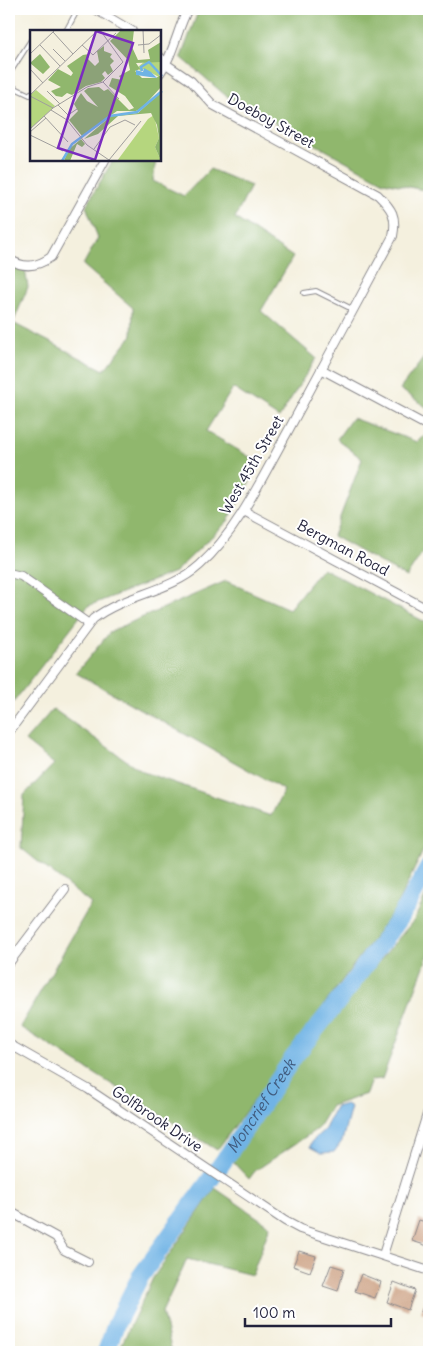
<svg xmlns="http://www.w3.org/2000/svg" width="438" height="1361" viewBox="0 0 438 1361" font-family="Delius,sans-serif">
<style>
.forest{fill:#90b76d;stroke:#596c54}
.water{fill:#6fb3e5;stroke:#486a90}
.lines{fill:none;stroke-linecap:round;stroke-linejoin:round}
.river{stroke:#6fb3e5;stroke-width:18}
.building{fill:#ca9d7e}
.lane-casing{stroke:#8b898c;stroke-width:6}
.street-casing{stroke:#8b898c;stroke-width:10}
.lane{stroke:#fff;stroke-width:4}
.street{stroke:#fff;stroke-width:8}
.labels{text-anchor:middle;stroke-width:4;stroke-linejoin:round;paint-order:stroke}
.street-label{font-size:15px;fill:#22223b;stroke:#fff}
.water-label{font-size:16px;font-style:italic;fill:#415c7f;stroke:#fff}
.inset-river{fill:none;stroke:#6fb3e5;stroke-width:2.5}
.inset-road{fill:none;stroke:#a09e9d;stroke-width:1}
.view{fill:#7b2cbf;fill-opacity:0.15;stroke:#7b2cbf;stroke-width:2.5}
.inset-edge{fill:none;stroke:#22223b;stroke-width:2.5}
</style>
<rect width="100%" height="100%" fill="#fff"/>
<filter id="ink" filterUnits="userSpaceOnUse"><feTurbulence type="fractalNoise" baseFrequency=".02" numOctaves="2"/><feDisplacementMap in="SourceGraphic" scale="10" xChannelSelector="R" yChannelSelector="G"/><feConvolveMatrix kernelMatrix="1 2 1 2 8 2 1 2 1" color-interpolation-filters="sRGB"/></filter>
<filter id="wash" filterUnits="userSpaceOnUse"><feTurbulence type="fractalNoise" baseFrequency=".0096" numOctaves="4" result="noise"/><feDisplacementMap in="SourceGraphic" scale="20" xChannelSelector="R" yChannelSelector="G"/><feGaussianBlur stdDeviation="1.12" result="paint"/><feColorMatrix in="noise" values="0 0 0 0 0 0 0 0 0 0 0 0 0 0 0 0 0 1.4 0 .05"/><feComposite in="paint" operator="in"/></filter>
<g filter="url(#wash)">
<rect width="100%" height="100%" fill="#f4f0de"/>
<!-- forest -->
<path class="forest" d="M199,9h230v182l-45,-9 -159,-87 -44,-38z
M113,160h43l-3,21 31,15 26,-27 41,17 -16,32 58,39 -32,54 55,47 -37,60 -46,-30 -27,43 54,32 -32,58 -53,51 -87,34 -79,102v-447l16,8 3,18 -15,36 91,47 28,-35 1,-27 -50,-43 15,-27 -12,-32z
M429,351v58l-29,-20z
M352,418l65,24 12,-11v117l-3,-1 -20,30 -73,-41 29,-77 -25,-20z
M322,568l107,56v218l-3,3 -31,64 -178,241 -197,-123 71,-123 -70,-56 3,-53 30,-31 -29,-23 28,-32 90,63 128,44 13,-26 -208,-117 35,-42 115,-50 63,28z
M429,889v64l-47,126 -11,1 -5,14 -35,12 -14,23 -62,42 -6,8 -18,-19 64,-99 119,-141z
M215,1188l55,38 -18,49 -65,-16 -25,53 10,40h-54l35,-74z"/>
<!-- water -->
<path class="water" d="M346,1104l5,3 -9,34 -8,11 -13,1 -11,-6 2,-6 13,-12 10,-22z"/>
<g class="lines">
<!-- river -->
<path class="river" id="s1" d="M106,1352l10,-28 24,-47 85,-118 68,-101 55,-69 54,-75 27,-47"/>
</g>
<g id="blocks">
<!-- building -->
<path class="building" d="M419,1220l10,3 -1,23 -16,-5z
M299,1251l17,5 -6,16 -17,-6z
M331,1265l13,4 -6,22 -15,-5z
M361,1274l20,8 -6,16 -20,-7z
M394,1282l21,8 -7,20 -21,-8z
M425,1301l4,1v13l-8,-3z"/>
</g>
</g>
<g filter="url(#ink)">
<use href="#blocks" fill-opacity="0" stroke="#8b898c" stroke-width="1"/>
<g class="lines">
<defs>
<path id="lane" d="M66,31l12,-22
M9,77l2,-6 20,-31
M9,82v3l21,10 1,-2
M304,293l12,-2 38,19"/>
<path id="street" d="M95,9l37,22
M160,73c14,-19 17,-44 28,-64
M9,259c15,10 28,8 42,-2l54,-97
M321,369l103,55
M244,511l185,99
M9,573l12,3 68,48
M9,732l84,-113c32,-25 76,-26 107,-54 37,-33 63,-89 87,-132 35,-66 71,-131 106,-197 4,-20 -1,-27 -15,-41l-165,-90 -22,-24 -25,-17 -6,-7
M9,963l56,-74
M9,1044l79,45 197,132 15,8 129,42
M9,1211l47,26 8,13 24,12
M383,1255l46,-147"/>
</defs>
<!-- lane casing -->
<use href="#lane" class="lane-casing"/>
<!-- street casing -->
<use href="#street" class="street-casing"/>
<!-- lane -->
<use href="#lane" class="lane"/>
<!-- street -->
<use href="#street" class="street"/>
</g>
</g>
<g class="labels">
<!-- street labels -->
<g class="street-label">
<text transform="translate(271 121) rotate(29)" y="5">Doeboy Street</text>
<text transform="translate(252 465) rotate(-60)" y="5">West 45th Street</text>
<text transform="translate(343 548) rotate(28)" y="5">Bergman Road</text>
<text transform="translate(157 1119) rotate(34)" y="5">Golfbrook Drive</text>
</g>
<!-- water labels -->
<g class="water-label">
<text dy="6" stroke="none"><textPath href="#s1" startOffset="292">Moncrief Creek</textPath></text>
</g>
</g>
<!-- overview -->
<g transform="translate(30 30)">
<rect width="131" height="131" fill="#f4f0de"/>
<path d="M114,32h17l-2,15 -15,-8 -4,2 -2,-4zM6,60l19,16 -25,23v-34zM124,85l5,23 -4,9 6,14h-44l31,-42z" fill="#b5d67e"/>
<path d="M91,0h13l-2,17 6,13 12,-1 -2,-9 13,-8v20l-25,1 4,6 -5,2 7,7h14l5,-3v12l-19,21 -6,3h-19l-35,25 -13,-16 9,-9 -4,-7 7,-11 6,8 11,6 -14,-16 4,-3 11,-1 5,4 4,-2 21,21 5,-2 -9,-12 -16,-10 3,-8 10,2 -3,-4 11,-6 -2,-10 -18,-19zM74,16v5l8,3 -2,3 4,4 -4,4 3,6 -5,4 -3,-4 -3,3 3,4 -4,4 -15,4 -14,9 -5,-2 -5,4 -6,-1 -5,-5 10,-4 -13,-7 10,-11 13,7 2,-3 -6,-7 16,-11 6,-1 -1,5 7,7 4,-4 -2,-11zM10,24l10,13 -7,7 -13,-11zM131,62v69l-6,-14 4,-9 -2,-13 -6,-12 -33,3 -20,18 -14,5 27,-23 27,-3zM51,109l4,5 -3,3 -5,-3 -7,17h-6l4,-11z" fill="#90b76d"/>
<path d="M114,38l7,4 6,6 -21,-3v-5l7,2z" fill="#6fb3e5"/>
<path class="inset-river" d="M112,41l-1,-4 8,-5 13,14M32,131l10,-17 38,-28 27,-4 25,-21"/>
<path class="inset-road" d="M113,0l1,23M23,2l20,22M10,15l20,21M52,15l11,10 23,-22M108,15l11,-1 13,-10M23,19l12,12M0,24l25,-24M0,39l13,14M73,52l16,17M17,61l13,13M0,65l68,-65M0,66l23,12M28,75l10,10 9,-6M21,80l16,10 20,25 22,15 32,-39M14,86l24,26M0,99l23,-21 34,-21 16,-5 20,-20 -23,-32M0,102l16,-14M0,105l33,16M64,119l16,-22 15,-7 10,5"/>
<path class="view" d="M66,1l37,12 -38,117 -37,-12z"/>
<rect width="131" height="131" class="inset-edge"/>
</g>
<!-- margin -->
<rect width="438" height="1361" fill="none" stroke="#fff" stroke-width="30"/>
<!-- scale -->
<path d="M245 1318v8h146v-8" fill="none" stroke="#22223b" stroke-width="2.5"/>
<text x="253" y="1318" font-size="15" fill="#22223b" stroke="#ffffff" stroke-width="4" paint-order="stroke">100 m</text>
</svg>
